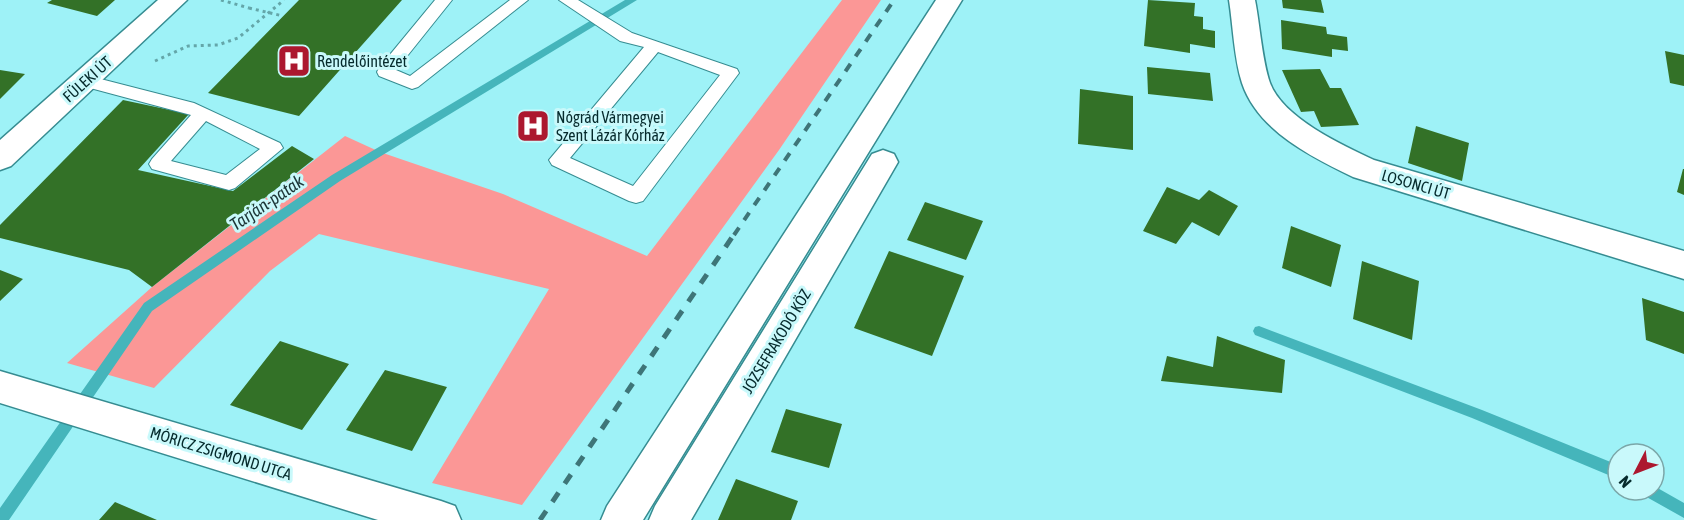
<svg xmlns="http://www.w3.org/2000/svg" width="1684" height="520" viewBox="0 0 1684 520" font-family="'Asap Condensed',sans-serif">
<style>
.green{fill:#fb9796}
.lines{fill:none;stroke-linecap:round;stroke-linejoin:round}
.stream{fill:#45b5bb;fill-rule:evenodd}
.building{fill:#337127}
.lane-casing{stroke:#368c91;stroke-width:2}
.street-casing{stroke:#368c91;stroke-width:3}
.primary-casing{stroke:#368c91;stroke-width:3}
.path{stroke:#64a6a9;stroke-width:3;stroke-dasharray:3 4;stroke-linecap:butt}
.lane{fill:#fff;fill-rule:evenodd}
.street{fill:#fff;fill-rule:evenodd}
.primary{fill:#fff;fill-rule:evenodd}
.rail-far1{stroke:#3e7578;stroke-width:4;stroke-dasharray:9 9;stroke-linecap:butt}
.rail{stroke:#3e7578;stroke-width:5;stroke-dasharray:11 11;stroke-linecap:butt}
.path-bridge{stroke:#64a6a9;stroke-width:3;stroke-dasharray:3 4;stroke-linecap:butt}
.labels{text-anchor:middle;stroke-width:6;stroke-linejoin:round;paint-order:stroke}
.poi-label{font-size:16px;fill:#052a2c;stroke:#c9f9fb;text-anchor:start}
.street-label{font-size:16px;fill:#052a2c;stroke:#c9f9fb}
.water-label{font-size:18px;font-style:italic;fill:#1d3637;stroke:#c9f9fb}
</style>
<rect width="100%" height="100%" fill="#9ef2f7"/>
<!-- green -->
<path class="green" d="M842,0h39l-102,150 -257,355 -90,-22 117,-194 -230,-55 -49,37 -116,117 -87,-25 85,-76 193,-151 35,16 123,42 144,62z"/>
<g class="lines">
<!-- stream -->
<path class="stream" d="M625,0h12l-297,181 -188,130 -143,209h-9v-12l144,-205 188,-128z
M1259,326l223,84 136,55v14l-146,-61 -217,-83 -2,-4 2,-4z
M1654,486l30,17v15l-41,-23 -2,-5h13z"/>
</g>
<!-- building -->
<path class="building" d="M52,0h63l-18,16 -50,-13z
M299,0h103l-103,116 -91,-23z
M1148,0l47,3 -1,13 9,1v12l12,2v17l-25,-4v9l-46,-7z
M1282,0h39l3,13 -41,-5z
M1281,20l45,7 1,7 20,3 1,14 -16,-2v8l-50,-8z
M1665,51l19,4v31l-14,-3z
M1147,67l63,6 3,28 -65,-7z
M1320,69l10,19h11l18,37 -38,2 -7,-16 -13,1 -19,-42z
M0,70l25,4 -25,25z
M1080,89l53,7v54l-55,-6z
M123,100l66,14 -51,56 95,21 59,-45 22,13 -162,128 -23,-17 -129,-32v-13z
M1416,126l53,17 -7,38 -54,-18z
M1683,169h1v26l-7,-3z
M1167,187l32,13 10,-10 29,16 -19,30 -27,-14 -16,22 -33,-13z
M925,202l58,19 -17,39 -59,-20z
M1291,226l50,19 -10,42 -49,-19z
M889,251l75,25 -32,80 -78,-28z
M1362,261l57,20 -7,59 -59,-21z
M0,270l23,9 -23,22z
M1642,298l42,14v42l-38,-14z
M1217,336l68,24 -3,33 -121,-12 6,-25 46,11z
M280,341l69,23 -47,66 -72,-25z
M385,370l62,17 -35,64 -66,-21z
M786,409l56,15 -13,44 -58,-16z
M736,479l62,22 -7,19h-73z
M115,502l42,18h-58z"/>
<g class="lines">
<defs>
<path id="lane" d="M435,0h17l-56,70 14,6 100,-76h18l-110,87 -6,2 -33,-13 -2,-4 2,-4z
M559,0h19l54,33 105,36 2,4 -96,128 -7,2 -7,-2 -77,-36 -3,-5 95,-113 -24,-6zM658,52l62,23 -87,111 -63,-28z
M85,75l109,28 86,40 3,5 -48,40 -6,2 -77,-21 -3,-5 3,-5 39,-44 -112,-30 -2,-4zM206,121l54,28 -34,26 -55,-14z"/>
<path id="street" d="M1229,0h26c5,25 7,60 15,83 13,35 72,62 104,77l310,91v28l-331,-102c-41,-20 -95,-46 -111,-94 -8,-24 -9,-58 -13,-83z
M883,150l11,4 4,8 -207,358h-42l6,-14 217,-352z
M0,371l441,130 14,5 6,14h-83l-378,-117z"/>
<path id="primary" d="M158,0h29l-176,166 -11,4v-30z
M936,0h26l-319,520h-42l6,-14z"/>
</defs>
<!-- lane casing -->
<use href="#lane" class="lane-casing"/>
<!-- street casing -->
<use href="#street" class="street-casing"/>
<!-- primary casing -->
<use href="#primary" class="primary-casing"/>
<!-- path -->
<path class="path" d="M221,0l28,8
M155,61l33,-15 30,-1 20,-7 46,-38"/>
<!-- lane -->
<use href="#lane" class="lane"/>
<!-- street -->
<use href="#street" class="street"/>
<!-- primary -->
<use href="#primary" class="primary"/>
<!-- rail-far1 -->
<path class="rail-far1" d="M734,235l160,-235"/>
<!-- rail -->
<path class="rail" d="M540,520l195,-287"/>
<!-- path-bridge -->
<path class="path-bridge" d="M249,8l34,8"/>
</g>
<!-- icons -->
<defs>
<symbol id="hospital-square" viewBox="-11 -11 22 22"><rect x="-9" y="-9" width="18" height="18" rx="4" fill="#ac182f" stroke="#c9f9fb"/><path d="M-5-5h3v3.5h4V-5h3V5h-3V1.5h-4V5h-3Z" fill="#fff"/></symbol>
</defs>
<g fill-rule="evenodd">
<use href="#hospital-square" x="275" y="42" width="38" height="38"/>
<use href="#hospital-square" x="514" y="107" width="38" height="38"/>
</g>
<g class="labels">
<!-- poi labels -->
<g class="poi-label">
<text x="317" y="67">Rendelőintézet</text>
<text x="556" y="123">Nógrád Vármegyei<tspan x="556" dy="18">Szent Lázár Kórház</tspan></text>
</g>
<!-- street labels -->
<g class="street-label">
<text transform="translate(87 79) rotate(-42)" y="6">FÜLEKI ÚT</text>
<text transform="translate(1416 184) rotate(16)" y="6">LOSONCI ÚT</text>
<text transform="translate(776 341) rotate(-59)" y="6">JÓZSEFRAKODÓ KÖZ</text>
<text transform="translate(221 453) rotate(17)" y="6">MÓRICZ ZSIGMOND UTCA</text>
</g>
<!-- water labels -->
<g class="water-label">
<text transform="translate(267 203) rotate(-34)" y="6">Tarján-patak</text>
</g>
</g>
<!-- north arrow -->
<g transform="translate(1636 472) rotate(228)"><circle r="28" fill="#c9f9fb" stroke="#7ba6a8" stroke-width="1.5"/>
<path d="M0-4.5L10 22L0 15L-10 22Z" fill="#ac182f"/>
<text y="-9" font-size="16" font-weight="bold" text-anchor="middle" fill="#052a2c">N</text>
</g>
</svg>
